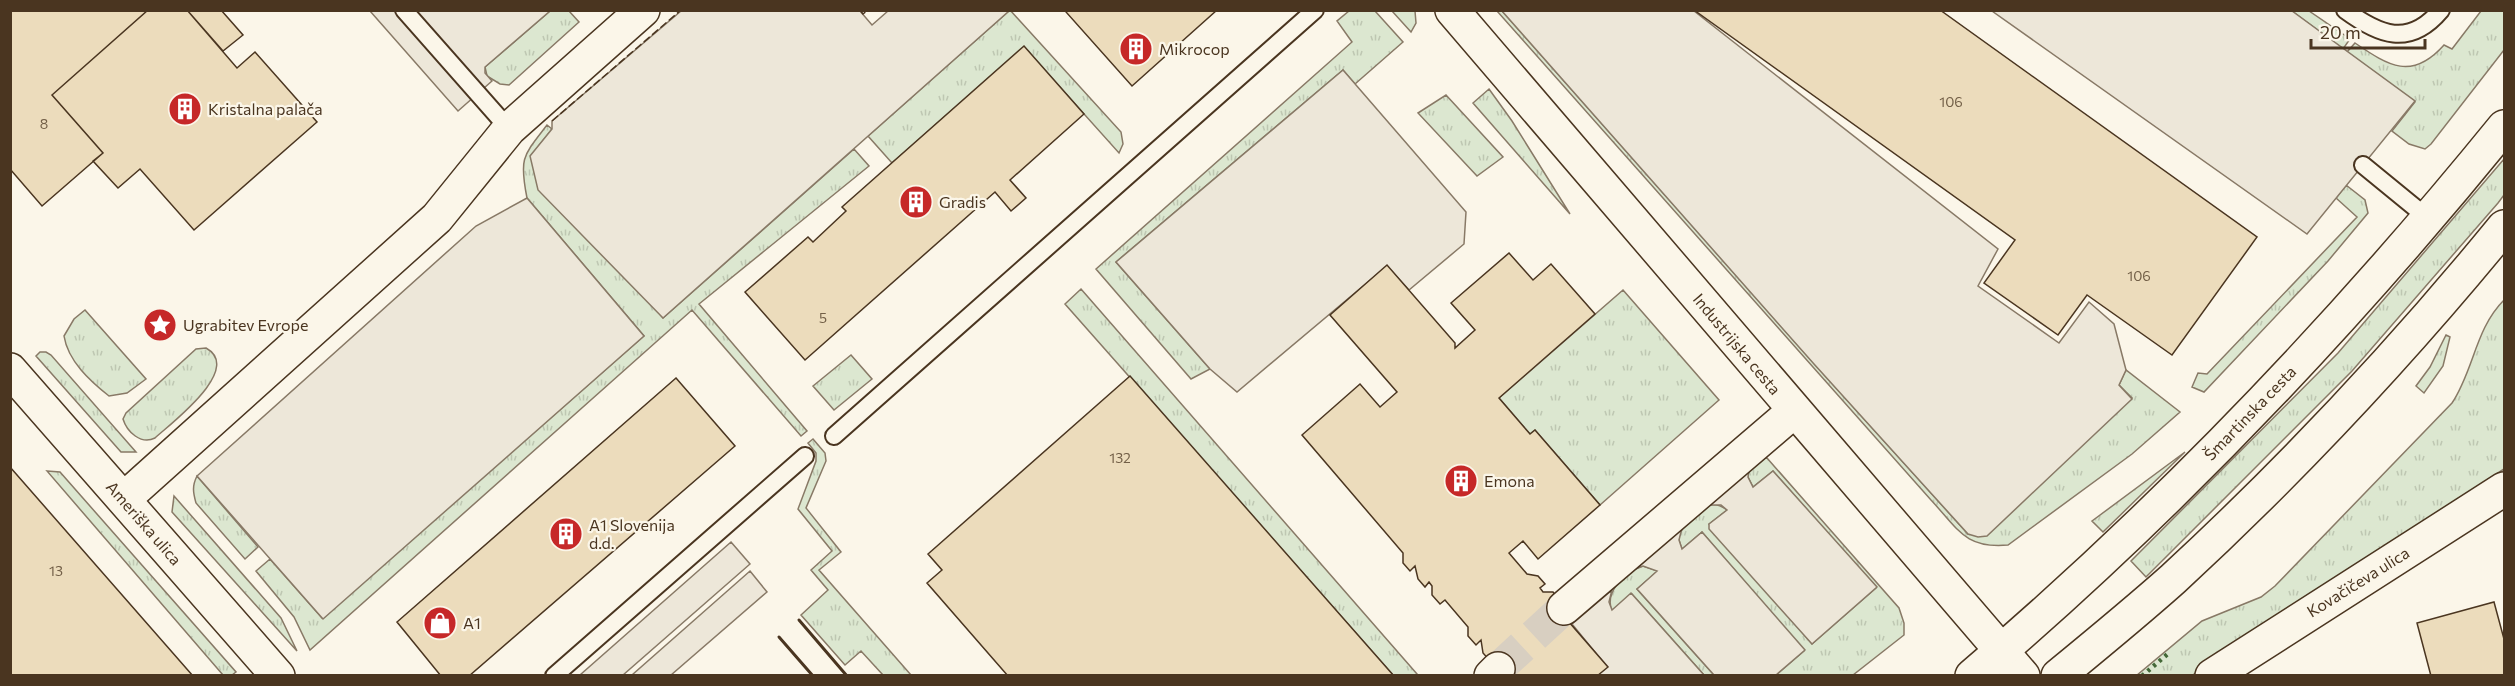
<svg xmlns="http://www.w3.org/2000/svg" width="2515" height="686" viewBox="0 0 2515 686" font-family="Commissioner,sans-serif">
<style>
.grass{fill:url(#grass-tufts);stroke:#887966;stroke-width:1.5}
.parking{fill:#ede7d9;stroke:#887966;stroke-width:1.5}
.building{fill:#ecdcbc;stroke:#4a3520;stroke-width:1.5}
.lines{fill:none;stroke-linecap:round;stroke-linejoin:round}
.street-tunnel{stroke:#d8cfc1;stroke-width:33;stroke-dasharray:33 16;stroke-linecap:butt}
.lane-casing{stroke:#4a3520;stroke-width:20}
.street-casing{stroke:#4a3520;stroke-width:36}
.primary-casing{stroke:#4a3520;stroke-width:36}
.lane{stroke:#fbf6e9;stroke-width:16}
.street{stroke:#fbf6e9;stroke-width:33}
.primary{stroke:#fbf6e9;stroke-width:33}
.hedge{stroke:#436837;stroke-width:4.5;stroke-dasharray:3 4.5;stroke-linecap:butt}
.fence{stroke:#4a3520;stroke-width:1.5;stroke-dasharray:8 3;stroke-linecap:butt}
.wall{stroke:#4a3520;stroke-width:3}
.labels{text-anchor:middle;stroke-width:4.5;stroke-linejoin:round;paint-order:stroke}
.number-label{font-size:14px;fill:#725f47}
.poi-label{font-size:16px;fill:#4a3520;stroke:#fbf6e9;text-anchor:start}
.street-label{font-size:16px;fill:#4a3520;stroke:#fbf6e9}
</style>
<defs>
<pattern id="grass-tufts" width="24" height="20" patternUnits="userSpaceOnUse" patternTransform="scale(1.5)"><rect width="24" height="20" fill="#dce7d0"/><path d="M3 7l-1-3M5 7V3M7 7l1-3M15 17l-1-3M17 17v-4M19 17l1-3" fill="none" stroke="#bec7b2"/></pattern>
</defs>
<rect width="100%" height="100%" fill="#fbf6e9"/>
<!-- grass -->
<path class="grass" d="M1010,10l111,122 2,12 -4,9 -95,-106 -132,116 -24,-27z
M550,11h19l10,11 -70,63 -9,-1 -13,-8 -2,-9z
M1349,11h26l28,31 -48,42 -12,-14 -227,192 94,107 -19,10 -95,-110 256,-227 -15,-21z
M1392,11h23l1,12 -5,9z
M1497,11h5l317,358 149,165 164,-136 -13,-13 7,-15 54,42 -48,42 -124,91c-43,4 -50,-16 -77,-45z
M2292,11h17l41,28 -7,10z
M2481,11h23v39l-73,94 -6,5 -16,-5 -17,-13 23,-29 -68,-50 8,-9c34,23 57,38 89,2l8,4z
M1489,89l23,32 58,93 -97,-111z
M1446,95l57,62 -26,19 -59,-63z
M547,125l5,4 -21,27 132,162 191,-169 15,17 -170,138 108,127 -6,5 -109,-126 -382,340 -16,-33 -38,-46 14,-12 52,59 322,-282 -117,-138c-8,-40 -4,-42 20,-73z
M2504,159v36l-6,8 -146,168 -206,206 -15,-16 207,-208z
M2346,185l19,15 3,13 -40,48 -124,131 -12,-5 6,-14 9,1 150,-157 -21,-19z
M1081,289l336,385 -1,1h-23l-328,-371z
M1623,290l96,110 -119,105 -65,-75 -5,4 -31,-36z
M2504,300v169l-311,206 -57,1 66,-55 59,-24 14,-11 177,-183c22,-33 23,-74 52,-103z
M85,310l61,69 -19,14 -18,3c-19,-15 -41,-35 -45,-60l10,-17z
M2446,335l4,2 -7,29 -19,27 -8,-7 14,-19z
M206,348c38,21 -36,76 -51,90 -14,7 -28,-6 -32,-19l3,-6 70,-64z
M40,352h6l5,3 85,97h-15l-85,-96z
M851,355l21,24 -38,31 -21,-24z
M813,439l12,14 1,8 -20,47 35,44 -22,18 92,105h-28l-22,-24 -16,14 -44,-50 27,-25 -17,-20 21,-19 -34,-42 18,-48v-8l-8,-10z
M2185,452l-82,80 -11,-11z
M1767,458l132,150 5,15v12l-51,40h-77l28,-24 -102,-119 -20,17c-2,-5 -4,-9 -3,-14 2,-7 23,-27 30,-30 7,-2 13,1 18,5l-18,14 103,120 64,-56 -103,-117 -20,16 -5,-10 1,-8 12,-10z
M47,471l13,1 176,200 -4,3h-9z
M197,476l61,71 -13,12 -49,-56c-3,-11 -4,-17 1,-27z
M174,496l107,122 16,33 -125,-139z
M1643,566l15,5 -21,18 77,86h-10l-72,-81 -20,17c-8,-19 13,-39 31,-45z"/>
<!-- parking -->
<path class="parking" d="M370,11h180l-65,56v6l7,8 -34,30z
M681,11h179l12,14 16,-14h121l-346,307 -125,-128 -8,-34 22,-27v-8z
M1502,11h192l304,238 -20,37 81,57 30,-41 25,22 12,46 -7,15 13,14 -145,137 -9,1 -10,-3 -154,-170z
M1992,11h300l123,90 -108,133z
M1343,70l123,142 -2,32 -55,46 -22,-24 -150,126 -27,-23 -94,-107z
M527,198l117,138 -321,283 -126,-143 279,-250z
M1749,469l-1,8 5,10 20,-16 104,116 -65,57 -103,-115v-5l18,-14 -6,-5h-13z
M1682,528l-3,12 3,9 20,-17 103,118 -29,25h-62l-77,-86 20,-18 -14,-5 -6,2z
M731,542l19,22 -127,111h-43z
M750,571l17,21 -96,83h-39z
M1612,590l-3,12 3,8 19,-17 73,82h-107l10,-8 -35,-43z"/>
<!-- building -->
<path class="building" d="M10,10h138l-96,85 51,58 -61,53 -32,-37z
M148,10h39l50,58 18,-16 62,70 -123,108 -54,-61 -22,19 -25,-27 10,-8 -51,-58z
M187,10h34l22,25 -20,16z
M1067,10h150l-85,76 -66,-74z
M1694,10h246l317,227 -85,118 -85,-60 -29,40 -74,-52 31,-43z
M1024,46l60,68 -74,66 16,18 -15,13 -16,-19 -190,168 -60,-68 63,-55 5,5 33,-31 -4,-4z
M1509,253l24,27 18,-16 44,50 -96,84 31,36 5,-4 65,75 -62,54 -15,-18 -14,12 18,21 11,2 7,8 -5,4 3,4h10l7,9 9,21 39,45 -11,9h-85l-21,-14 -8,-9 -2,-13 -5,5 -8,-9v-9l-23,-27 -5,4 -8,-9v-9l-3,-4 -4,5 -7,-8 -3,-13 -5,5 -7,-8v-10l-101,-118 58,-51 20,23 17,-15 -67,-77 57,-50 68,78v5l20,-18 -24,-27z
M1130,376l264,300h-386l-81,-93 15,-13 -14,-16z
M676,378l59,68 -266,230h-28l-44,-54z
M10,467l183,209h-183z
M2494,602l10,37v37h-73l-14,-53z"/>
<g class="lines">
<!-- street-tunnel -->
<path class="street-tunnel" d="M1498,669l66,-61"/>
<defs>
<path id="lane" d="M404,10l105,119
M2345,10c34,25 64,38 96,0
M2363,165l66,54
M834,436l481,-426
M554,676l251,-220"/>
<path id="street" d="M1452,10l571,666
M10,370l268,306
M124,499l313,-281 72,-89 134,-119
M1564,608l230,-197
M1491,676l7,-7
M2212,676l292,-187"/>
<path id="primary" d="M1972,676c195,-166 371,-351 532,-549
M2058,676c39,-32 78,-64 115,-97 116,-107 232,-231 331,-352"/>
</defs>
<!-- lane casing -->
<use href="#lane" class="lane-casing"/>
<!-- street casing -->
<use href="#street" class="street-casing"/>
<!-- primary casing -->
<use href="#primary" class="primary-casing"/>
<!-- lane -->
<use href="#lane" class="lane"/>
<!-- street -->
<use href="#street" class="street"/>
<!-- primary -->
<use href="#primary" class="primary"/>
<!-- hedge -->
<path class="hedge" d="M2142,676l28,-24"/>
<!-- fence -->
<path class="fence" d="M860,10l3,4 5,-4
M552,121l129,-111"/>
<!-- wall -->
<path class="wall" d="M799,620l48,56
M779,637l34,39"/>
</g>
<!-- icons -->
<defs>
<symbol id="building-disc" viewBox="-11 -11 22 22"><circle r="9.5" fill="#c62828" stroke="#fbf6e9"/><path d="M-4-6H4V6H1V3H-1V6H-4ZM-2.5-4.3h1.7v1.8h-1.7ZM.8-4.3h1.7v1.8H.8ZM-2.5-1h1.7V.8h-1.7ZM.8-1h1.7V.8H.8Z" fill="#fff"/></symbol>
<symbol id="sight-disc" viewBox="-11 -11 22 22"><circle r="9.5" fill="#c62828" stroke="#fbf6e9"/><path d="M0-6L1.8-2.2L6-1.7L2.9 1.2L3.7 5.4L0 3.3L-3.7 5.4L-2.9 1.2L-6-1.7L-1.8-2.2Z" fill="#fff"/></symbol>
<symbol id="shop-disc" viewBox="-11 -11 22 22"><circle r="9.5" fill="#c62828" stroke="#fbf6e9"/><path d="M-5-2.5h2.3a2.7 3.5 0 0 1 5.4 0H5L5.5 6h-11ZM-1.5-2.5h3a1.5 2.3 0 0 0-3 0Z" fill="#fff"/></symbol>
</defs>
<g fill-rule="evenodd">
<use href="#building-disc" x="1117" y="30" width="38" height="38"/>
<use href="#building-disc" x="166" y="90" width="38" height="38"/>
<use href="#building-disc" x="897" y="183" width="38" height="38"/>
<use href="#sight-disc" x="141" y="306" width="38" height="38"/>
<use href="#building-disc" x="1442" y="462" width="38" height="38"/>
<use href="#building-disc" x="547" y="515" width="38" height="38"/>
<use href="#shop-disc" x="421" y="604" width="38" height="38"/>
</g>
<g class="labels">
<!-- number labels -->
<g class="number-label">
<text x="1951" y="107">106</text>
<text x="44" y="129">8</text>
<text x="2139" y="281">106</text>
<text x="823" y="323">5</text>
<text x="1120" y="463">132</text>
<text x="56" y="576">13</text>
</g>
<!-- poi labels -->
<g class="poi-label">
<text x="1159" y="55">Mikrocop</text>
<text x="208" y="115">Kristalna palača</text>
<text x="939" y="208">Gradis</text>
<text x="183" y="331">Ugrabitev Evrope</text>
<text x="1484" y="487">Emona</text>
<text x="589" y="531">A1 Slovenija<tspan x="589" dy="18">d.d.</tspan></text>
<text x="463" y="629">A1</text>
</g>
<!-- street labels -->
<g class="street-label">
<text transform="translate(1737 344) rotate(50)" y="6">Industrijska cesta</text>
<text transform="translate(2250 413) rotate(-46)" y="6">Šmartinska cesta</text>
<text transform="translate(144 523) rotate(49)" y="6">Ameriška ulica</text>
<text transform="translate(2358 582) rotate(-32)" y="6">Kovačičeva ulica</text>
</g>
</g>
<!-- border -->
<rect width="2515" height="686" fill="none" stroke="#4a3520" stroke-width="24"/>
<!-- scale -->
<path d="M2311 39v9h114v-9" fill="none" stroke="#4a3520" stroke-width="3"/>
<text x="2320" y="39" font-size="18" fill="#4a3520" stroke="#fbf6e9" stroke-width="4.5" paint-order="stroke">20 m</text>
</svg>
